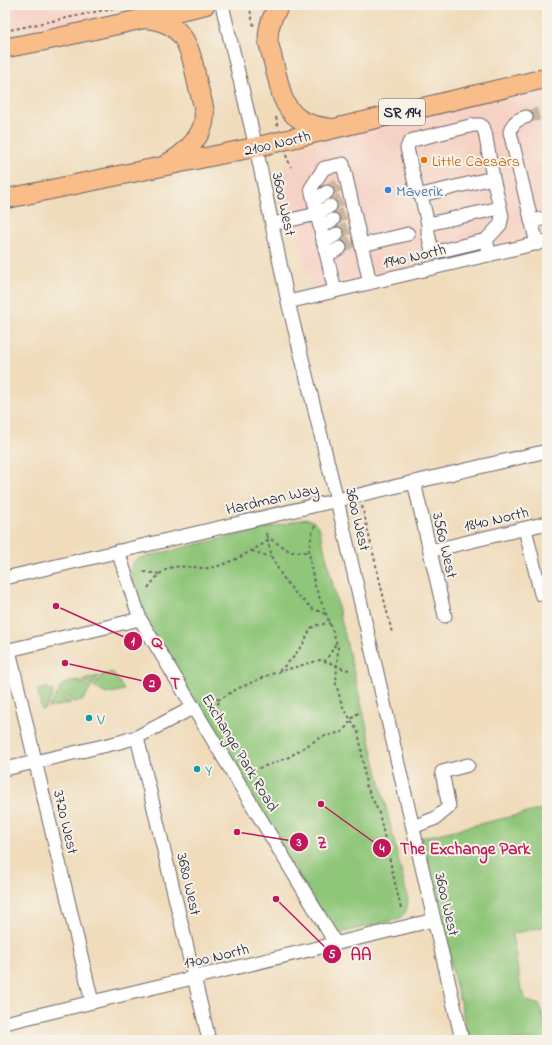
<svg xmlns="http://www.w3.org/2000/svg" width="552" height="1045" viewBox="0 0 552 1045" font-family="'Indie Flower',sans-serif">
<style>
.built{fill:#f6d2c4}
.green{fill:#8fc679;stroke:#58745a}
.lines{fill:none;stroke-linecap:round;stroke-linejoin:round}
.minor-tunnel{stroke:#c7b7a1;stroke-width:13;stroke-dasharray:13 6;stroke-linecap:butt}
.minor-casing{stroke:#6a6368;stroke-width:15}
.highway-casing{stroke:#6a6368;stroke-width:21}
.path{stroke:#6a6368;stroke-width:2;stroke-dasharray:3 3;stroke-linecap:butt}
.minor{stroke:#fff;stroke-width:13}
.highway{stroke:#f8bd89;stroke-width:19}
.food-dot{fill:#e8710a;stroke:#f7f3e8;stroke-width:1.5}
.shop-dot{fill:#3f7fe0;stroke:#f7f3e8;stroke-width:1.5}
.culture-dot{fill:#0f9aa8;stroke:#f7f3e8;stroke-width:1.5}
.labels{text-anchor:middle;stroke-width:4;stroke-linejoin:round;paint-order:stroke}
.shield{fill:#f7f3e8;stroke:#62616f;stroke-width:1}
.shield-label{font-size:15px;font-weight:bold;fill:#22223b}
.street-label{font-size:16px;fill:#22223b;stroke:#f7f3e8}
.food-label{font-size:16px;fill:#c56008;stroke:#f7f3e8;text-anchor:start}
.shop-label{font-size:16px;fill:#366cbe;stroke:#f7f3e8;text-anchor:start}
.culture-label{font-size:16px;fill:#0d838f;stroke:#f7f3e8;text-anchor:start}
.leader{fill:none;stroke:#c2185b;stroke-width:1.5}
.callout-dot{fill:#c2185b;stroke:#f7f3e8;stroke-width:1.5}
.mark-label{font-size:12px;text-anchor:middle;font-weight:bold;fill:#fff}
.callout-label{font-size:17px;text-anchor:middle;font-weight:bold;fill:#c2185b;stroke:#f7f3e8;stroke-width:4;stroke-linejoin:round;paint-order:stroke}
</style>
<rect width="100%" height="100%" fill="#f7f3e8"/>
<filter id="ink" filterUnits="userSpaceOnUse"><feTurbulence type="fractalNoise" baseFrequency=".025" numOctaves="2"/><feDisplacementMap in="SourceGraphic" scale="8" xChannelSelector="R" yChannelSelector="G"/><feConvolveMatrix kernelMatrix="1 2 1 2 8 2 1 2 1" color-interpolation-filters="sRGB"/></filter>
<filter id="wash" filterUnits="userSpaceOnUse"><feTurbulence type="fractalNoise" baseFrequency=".012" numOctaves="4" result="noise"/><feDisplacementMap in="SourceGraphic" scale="16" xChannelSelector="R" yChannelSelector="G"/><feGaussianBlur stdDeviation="0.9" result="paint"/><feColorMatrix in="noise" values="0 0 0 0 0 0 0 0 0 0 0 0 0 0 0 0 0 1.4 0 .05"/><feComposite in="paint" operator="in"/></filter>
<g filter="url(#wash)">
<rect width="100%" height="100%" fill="#f0dcbb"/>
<!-- built -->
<path class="built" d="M5,5h149l-81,17 -68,11z
M547,88v145l-237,56 -26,-113 1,-9 3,-8 4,-5 6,-6 7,-3z"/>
<!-- green -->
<path class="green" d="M305,519l8,2 6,6 89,373c-1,10 -2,14 -10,19l-58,14 -8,-2 -181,-301 -21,-56c1,-9 2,-12 10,-16z
M113,672l11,18 -18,4 -12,-7 8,-12z
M99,676l-7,10 -10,-6z
M78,680l13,8 -8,12 -9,2 -16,-10 5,-8z
M47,688l6,3 -1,3 1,1 -8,14 -3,1 -5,-20z
M57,694l14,9 -23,5z
M547,808v118l-35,8 9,55 6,12 13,4 7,28v7h-78l-48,-202z"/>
</g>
<g filter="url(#ink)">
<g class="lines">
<!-- minor-tunnel -->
<path class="minor-tunnel" d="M526,117l21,-5
M327,192l11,-7
M330,206l12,-7
M333,220l12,-7
M337,234l11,-6
M340,248l12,-7"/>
<defs>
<path id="minor" d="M222,5l34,142 32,155 49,198 125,540
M526,117c-9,2 -14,6 -16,15l27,112
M421,195l-4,-2 -10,-45 2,-5 4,-3 61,-15h6l3,2 2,5 8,46
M314,200l13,-8
M330,206l-13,8 -6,-26 13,-20 19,-4 27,119
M531,221l16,-3
M272,224l45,-10 18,77
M428,224v9l4,18 4,1 50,-12
M320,227l13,-7
M323,242l14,-8
M362,245l46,-11
M327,255l13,-7
M490,255l-4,-15 14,-15 2,-9 -9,-38 -72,17 7,29 72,-16
M288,302l259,-61
M414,482l31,134
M525,529l16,65
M118,551l22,68 196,325
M430,551l117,-28
M5,578l542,-127
M9,650l83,352
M5,651l135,-32
M137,737l72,303
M5,769l115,-27 17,-5 57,-30
M413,827l23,-9 13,-11 -7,-35 26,-7
M5,1023l429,-103"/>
<path id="highway" d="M280,5c-9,11 -12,22 -12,36l14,55c9,23 24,29 47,32
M147,19c41,3 44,35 51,67 3,12 9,26 5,39 -5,16 -21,31 -35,38
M5,48l38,-7 162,-36
M5,199l251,-52 291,-69"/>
</defs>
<!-- minor casing -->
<use href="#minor" class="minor-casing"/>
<!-- highway casing -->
<use href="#highway" class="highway-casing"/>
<!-- path -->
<path class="path" d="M249,5l5,22
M5,31l123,-26
M276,117l2,11
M286,155l3,8 2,4
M362,506l30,127
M315,526l-3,7 -3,17 2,17 4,19 17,43 6,19 -2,36 6,21 16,27 3,15 5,38 13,28 22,96
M266,533l6,25 10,18 13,17 18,16 13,5
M266,536l25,16h18
M252,551l19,6
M144,572l16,2
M148,588c15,-20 20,-23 45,-21 7,1 14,2 21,0 20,-5 37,-16 54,-26
M324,662l6,-8 6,-11
M279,671l13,-12 11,-15 8,-16 6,-3 13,-2
M209,699l5,-1 4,1 1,2 -3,8
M218,700l19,-11 34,-15 49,-14 13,4 10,5 8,1
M253,770l18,-6 18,-7 32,-20 21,-5 5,-6 7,-10 7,-5"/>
<!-- minor -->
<use href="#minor" class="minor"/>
<!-- highway -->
<use href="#highway" class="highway"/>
</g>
</g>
<!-- markers -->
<circle class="food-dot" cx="424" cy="160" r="4"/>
<circle class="shop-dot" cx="388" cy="190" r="4"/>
<g class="culture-dot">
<circle cx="89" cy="718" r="4"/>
<circle cx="197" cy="769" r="4"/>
</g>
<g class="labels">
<!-- shield labels -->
<rect class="shield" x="379" y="99" width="46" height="26" rx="3"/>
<g class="shield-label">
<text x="402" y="117">SR 194</text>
</g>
<!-- street labels -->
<g class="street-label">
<text transform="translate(277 142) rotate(-13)" y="6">2100 North</text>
<text transform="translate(285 204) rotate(78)" y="6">3600 West</text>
<text transform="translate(414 255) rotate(-13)" y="6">1940 North</text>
<text transform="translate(272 498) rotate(-13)" y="6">Hardman Way</text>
<text transform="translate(496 518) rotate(-13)" y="6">1840 North</text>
<text transform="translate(359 519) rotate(77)" y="6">3600 West</text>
<text transform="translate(446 545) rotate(77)" y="6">3560 West</text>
<text transform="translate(241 752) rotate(59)" y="6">Exchange Park Road</text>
<text transform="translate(67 822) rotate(77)" y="6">3720 West</text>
<text transform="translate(190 884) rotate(77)" y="6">3680 West</text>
<text transform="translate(448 904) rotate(77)" y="6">3600 West</text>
<text transform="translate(216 955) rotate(-13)" y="6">1700 North</text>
</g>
<!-- food labels -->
<g class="food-label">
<text x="432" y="166">Little Caesars</text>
</g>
<!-- shop labels -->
<g class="shop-label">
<text x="396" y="196">Maverik</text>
</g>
<!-- culture labels -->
<g class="culture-label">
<text x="97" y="724">V</text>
<text x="205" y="775">Y</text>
</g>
</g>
<!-- callouts -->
<path class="leader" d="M56 606L133 641M65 663L152 683M237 832L299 842M321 804L382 848M276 899L332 954"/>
<g class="callout-dot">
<circle cx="56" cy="606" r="4"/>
<circle cx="65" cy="663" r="4"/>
<circle cx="237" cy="832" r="4"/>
<circle cx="321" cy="804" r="4"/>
<circle cx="276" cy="899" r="4"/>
<circle cx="133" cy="641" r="10"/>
<circle cx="152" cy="683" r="10"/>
<circle cx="299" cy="842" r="10"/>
<circle cx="382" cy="848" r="10"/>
<circle cx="332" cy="954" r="10"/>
</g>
<g class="mark-label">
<text x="133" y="645">1</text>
<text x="152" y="687">2</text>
<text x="299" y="846">3</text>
<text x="382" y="852">4</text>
<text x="332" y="958">5</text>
</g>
<g class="callout-label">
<text x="157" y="647">Q</text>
<text x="175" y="689">T</text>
<text x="322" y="848">Z</text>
<text x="465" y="854">The Exchange Park</text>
<text x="361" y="960">AA</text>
</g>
<!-- margin -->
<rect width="552" height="1045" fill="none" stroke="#f7f3e8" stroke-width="20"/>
</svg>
